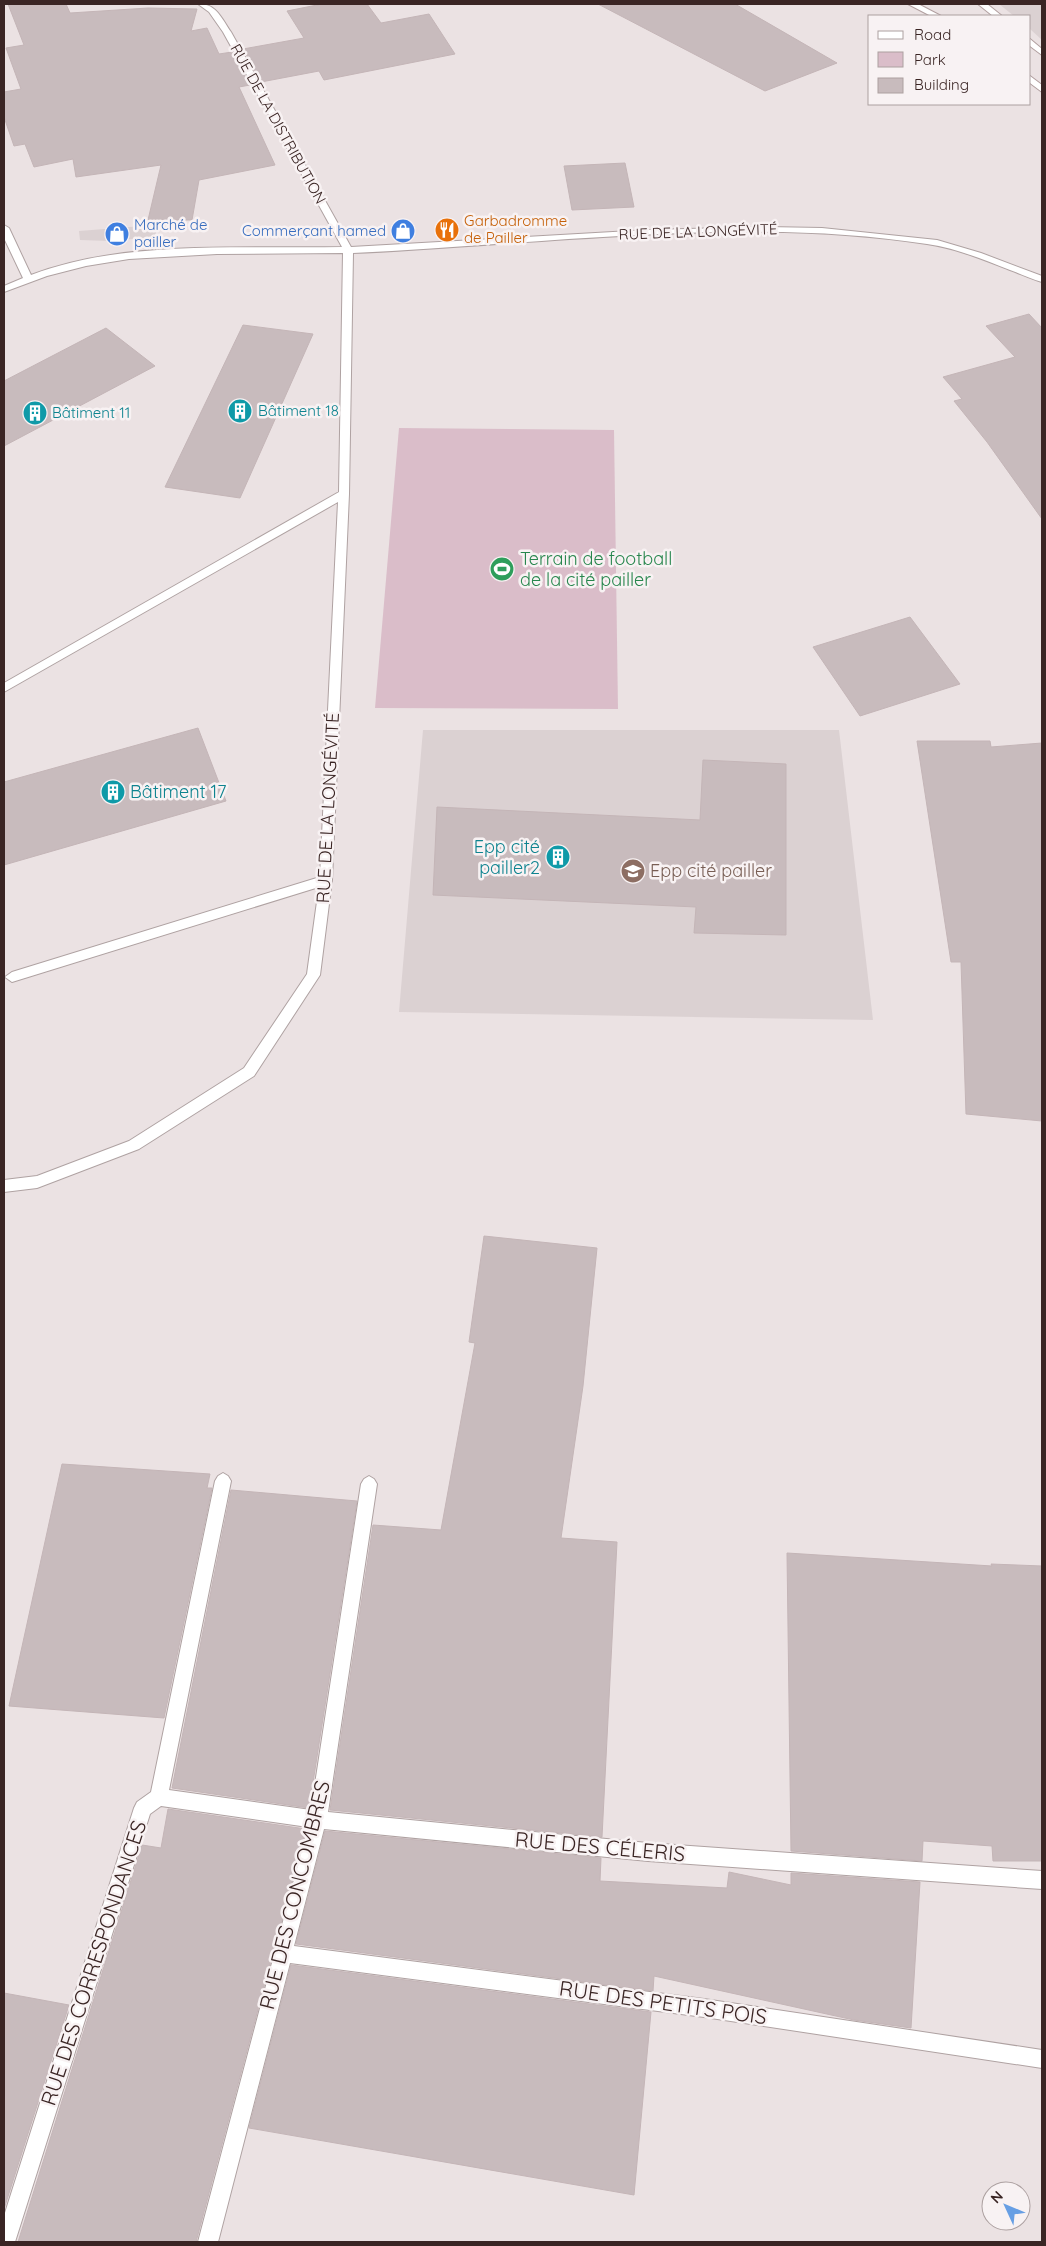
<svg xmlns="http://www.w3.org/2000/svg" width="1046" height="2246" viewBox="0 0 1046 2246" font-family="Quicksand,sans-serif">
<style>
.built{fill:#dbd1d2}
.green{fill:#dabdc9}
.building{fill:#c8bbbd;stroke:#c4b5b7}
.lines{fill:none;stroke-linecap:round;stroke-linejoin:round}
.minor-casing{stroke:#afa2a2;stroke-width:2}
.secondary-casing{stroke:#b2a0a0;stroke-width:2}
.minor{fill:#fff;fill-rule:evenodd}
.secondary{fill:#fff;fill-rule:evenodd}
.labels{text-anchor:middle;stroke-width:5;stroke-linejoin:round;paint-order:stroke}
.far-street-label{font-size:15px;fill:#3a2524;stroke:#f8f2f3}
.far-food-label{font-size:15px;fill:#c56008;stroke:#f8f2f3;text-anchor:start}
.far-shop-label{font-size:15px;fill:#366cbe;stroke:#f8f2f3;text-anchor:start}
.far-culture-label{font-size:15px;fill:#0d838f;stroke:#f8f2f3;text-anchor:start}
.leisure-label{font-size:18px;fill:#27864d;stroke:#f8f2f3;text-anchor:start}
.culture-label{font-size:18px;fill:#0d838f;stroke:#f8f2f3;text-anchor:start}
.street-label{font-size:18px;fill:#3a2524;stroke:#f8f2f3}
.education-label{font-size:18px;fill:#785e54;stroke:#f8f2f3;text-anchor:start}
.near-street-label{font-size:21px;fill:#3a2524;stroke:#f8f2f3}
</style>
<rect width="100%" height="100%" fill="#ebe2e3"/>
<!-- built -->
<path class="built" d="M999,4h43v36l-12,-11v-13h-16z
M155,225l1,12 -47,4 -29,-1 -1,-9z
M423,730h416l34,290 -474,-8z"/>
<!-- green -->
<path class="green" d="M399,428l215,2 4,279 -243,-1z"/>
<!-- building -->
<path class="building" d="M8,4h58l4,9 78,-5 49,1 -6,22 16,-3 12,26 13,-2 18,33 -11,2 36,78 -76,15 -7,40h-44l13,-55 -85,12 -3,-18 -39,8 -9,-23 -11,2 -10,-29v-25l17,-3 -15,-41 18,-3z
M322,4h45l14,19 48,-9 26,40 -131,26 -5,-9 -58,11 -18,-33 61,-11 -17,-27z
M598,4h137l102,59 -72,28z
M625,163l9,44 -62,3 -8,-44z
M1029,314l13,14v191l-55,-77 -33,-41 8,-2 -19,-22 72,-20 -29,-31z
M243,325l70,9 -73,164 -75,-11z
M106,328l49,38 -151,80v-65z
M910,617l50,67 -100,32 -47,-69z
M198,728l28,73 -222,64v-83z
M917,741h73l1,6 51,-4v378l-76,-7 -5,-152h-10z
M703,760l83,4v171l-92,-2 2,-26 -263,-12 4,-88 263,13z
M484,1236l113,12 -14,138 -22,152 56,4 -15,295 -272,-27 43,-285 68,5 34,-187 -6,-1z
M62,1464l148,10 -3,14h5l-48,230 -155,-12z
M231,1490l126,11 -48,307 -137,-20z
M787,1553l205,13 -1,-2 51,2v295h-49l-1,-15 -69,-5 -1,20 -131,-10z
M168,1809l138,20 -110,413h-178l124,-397 19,3z
M325,1831l276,27 -1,23 127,7 2,-16 62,13v-12l129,9 -9,146 -57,-8 -200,-44 -1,15 -357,-47z
M291,1965l360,47 -17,183 -385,-67z
M4,1993l65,12 -65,204z"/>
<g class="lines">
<defs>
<path id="minor" d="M198,4c18,-1 24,15 33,28l120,215 297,-17 118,-3 56,1 115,12 44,13 61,23v6c-11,-3 -21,-8 -32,-12 -26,-10 -54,-22 -83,-26 -185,-29 -387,1 -574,9l-4,241 -17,386 -12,95 -66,101 -115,73 -102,39 -33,4v-12l33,-4 92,-35 115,-73 63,-94 12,-87 -307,95 -7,-5 7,-5 308,-95 18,-375 -334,190v-9l335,-191 4,-239 -126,1 -88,5 -43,7 -39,10 -43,16v-6l19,-8 -19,-40v-13l5,3 22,47c94,-36 211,-26 311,-28l-119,-215 -14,-20z
M223,1473l5,3 3,5 -62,309 142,20 50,-326 3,-5 5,-3 5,3 3,5 -49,328 320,31 394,28v18l-394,-28 -324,-32 -30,117 410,53 338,51v18l-338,-51 -414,-54 -72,279h-20l110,-415 -147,-21 -11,8 -135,428h-11v-26l130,-408 3,-6 14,-10 64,-311 3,-5z"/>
<path id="secondary" d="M908,4h10l23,12h-10z
M978,4h9l15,12h-9z
M1030,39l12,10v6l-12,-9z
M1030,76l12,9v7l-12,-9z"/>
</defs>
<!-- minor casing -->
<use href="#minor" class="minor-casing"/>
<!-- secondary casing -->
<use href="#secondary" class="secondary-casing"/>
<!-- minor -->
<use href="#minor" class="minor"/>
<!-- secondary -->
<use href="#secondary" class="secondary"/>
</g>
<!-- icons -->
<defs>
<symbol id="restaurant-disc" viewBox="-11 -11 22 22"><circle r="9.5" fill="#e8710a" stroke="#f8f2f3"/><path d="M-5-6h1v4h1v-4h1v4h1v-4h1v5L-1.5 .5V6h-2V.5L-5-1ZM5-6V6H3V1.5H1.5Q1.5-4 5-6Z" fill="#fff"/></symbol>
<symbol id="shop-disc" viewBox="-11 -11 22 22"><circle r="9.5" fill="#3f7fe0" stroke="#f8f2f3"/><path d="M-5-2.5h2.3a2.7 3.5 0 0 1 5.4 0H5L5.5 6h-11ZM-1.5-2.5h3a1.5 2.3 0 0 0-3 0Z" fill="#fff"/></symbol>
<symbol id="building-disc" viewBox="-11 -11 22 22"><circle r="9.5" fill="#0f9aa8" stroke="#f8f2f3"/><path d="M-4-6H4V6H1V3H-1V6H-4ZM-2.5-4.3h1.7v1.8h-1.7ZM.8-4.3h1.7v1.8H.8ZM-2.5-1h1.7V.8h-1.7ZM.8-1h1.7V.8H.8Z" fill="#fff"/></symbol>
<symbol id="stadium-disc" viewBox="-11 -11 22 22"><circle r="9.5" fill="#2e9e5b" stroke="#f8f2f3"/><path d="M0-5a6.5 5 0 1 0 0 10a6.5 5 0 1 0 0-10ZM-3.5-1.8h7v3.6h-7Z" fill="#fff"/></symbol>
<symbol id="school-disc" viewBox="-11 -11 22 22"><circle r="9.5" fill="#8d6e63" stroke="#f8f2f3"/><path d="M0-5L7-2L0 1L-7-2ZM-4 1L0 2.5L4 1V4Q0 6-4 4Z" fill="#fff"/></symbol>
</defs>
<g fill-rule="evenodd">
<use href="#restaurant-disc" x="433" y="216" width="28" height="28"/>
<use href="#shop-disc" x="389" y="217" width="28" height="28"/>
<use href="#shop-disc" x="103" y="220" width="28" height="28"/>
<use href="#building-disc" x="226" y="397" width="28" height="28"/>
<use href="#building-disc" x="21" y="399" width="28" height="28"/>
<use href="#stadium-disc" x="488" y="555" width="28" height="28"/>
<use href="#building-disc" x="99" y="778" width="28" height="28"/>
<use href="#building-disc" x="544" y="843" width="28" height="28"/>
<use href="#school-disc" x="619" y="857" width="28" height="28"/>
</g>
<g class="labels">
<!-- far-street labels -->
<g class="far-street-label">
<text transform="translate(278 124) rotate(61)" y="5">RUE DE LA DISTRIBUTION</text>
<text transform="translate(698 232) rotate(-2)" y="5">RUE DE LA LONGÉVITÉ</text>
</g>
<!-- far-food labels -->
<g class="far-food-label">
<text x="464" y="226">Garbadromme<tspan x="464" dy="17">de Pailler</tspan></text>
</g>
<!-- far-shop labels -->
<g class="far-shop-label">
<text x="134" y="230">Marché de<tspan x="134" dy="17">pailler</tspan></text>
<text x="386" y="236" text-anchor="end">Commerçant hamed</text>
</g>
<!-- far-culture labels -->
<g class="far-culture-label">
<text x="258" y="416">Bâtiment 18</text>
<text x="52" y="418">Bâtiment 11</text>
</g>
<!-- leisure labels -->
<g class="leisure-label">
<text x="520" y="565">Terrain de football<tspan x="520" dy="21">de la cité pailler</tspan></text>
</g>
<!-- culture labels -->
<g class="culture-label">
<text x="130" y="798">Bâtiment 17</text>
<text x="540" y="853" text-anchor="end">Epp cité<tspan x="540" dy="21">pailler2</tspan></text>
</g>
<!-- street labels -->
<g class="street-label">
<text transform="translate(328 808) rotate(-87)" y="6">RUE DE LA LONGÉVITÉ</text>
</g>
<!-- education labels -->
<g class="education-label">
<text x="650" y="877">Epp cité pailler</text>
</g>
<!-- near-street labels -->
<g class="near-street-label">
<text transform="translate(600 1847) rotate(5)" y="7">RUE DES CÉLERIS</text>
<text transform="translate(295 1895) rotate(-76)" y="7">RUE DES CONCOMBRES</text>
<text transform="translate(94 1963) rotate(-72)" y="7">RUE DES CORRESPONDANCES</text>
<text transform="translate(663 2003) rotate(8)" y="7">RUE DES PETITS POIS</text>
</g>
</g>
<!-- border -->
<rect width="1046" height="2246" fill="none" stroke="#3a2524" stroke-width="10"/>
<!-- legend -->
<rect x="868" y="15" width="162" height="90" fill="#f8f2f3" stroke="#aca0a0"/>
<rect x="878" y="31" width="25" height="8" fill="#ffffff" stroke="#aca0a0"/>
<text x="914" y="40" font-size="15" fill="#3a2524">Road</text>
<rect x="878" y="52" width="25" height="15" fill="#dabdc9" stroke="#aca0a0"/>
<text x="914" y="65" font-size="15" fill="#3a2524">Park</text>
<rect x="878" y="78" width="25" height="15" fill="#c8bbbd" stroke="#aca0a0"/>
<text x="914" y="90" font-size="15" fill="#3a2524">Building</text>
<!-- north arrow -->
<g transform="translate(1006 2206) rotate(314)"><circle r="24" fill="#f8f2f3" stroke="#aca0a0"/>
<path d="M0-4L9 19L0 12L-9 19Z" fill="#679fe4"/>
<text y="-8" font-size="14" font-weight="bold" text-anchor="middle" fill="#3a2524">N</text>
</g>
</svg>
